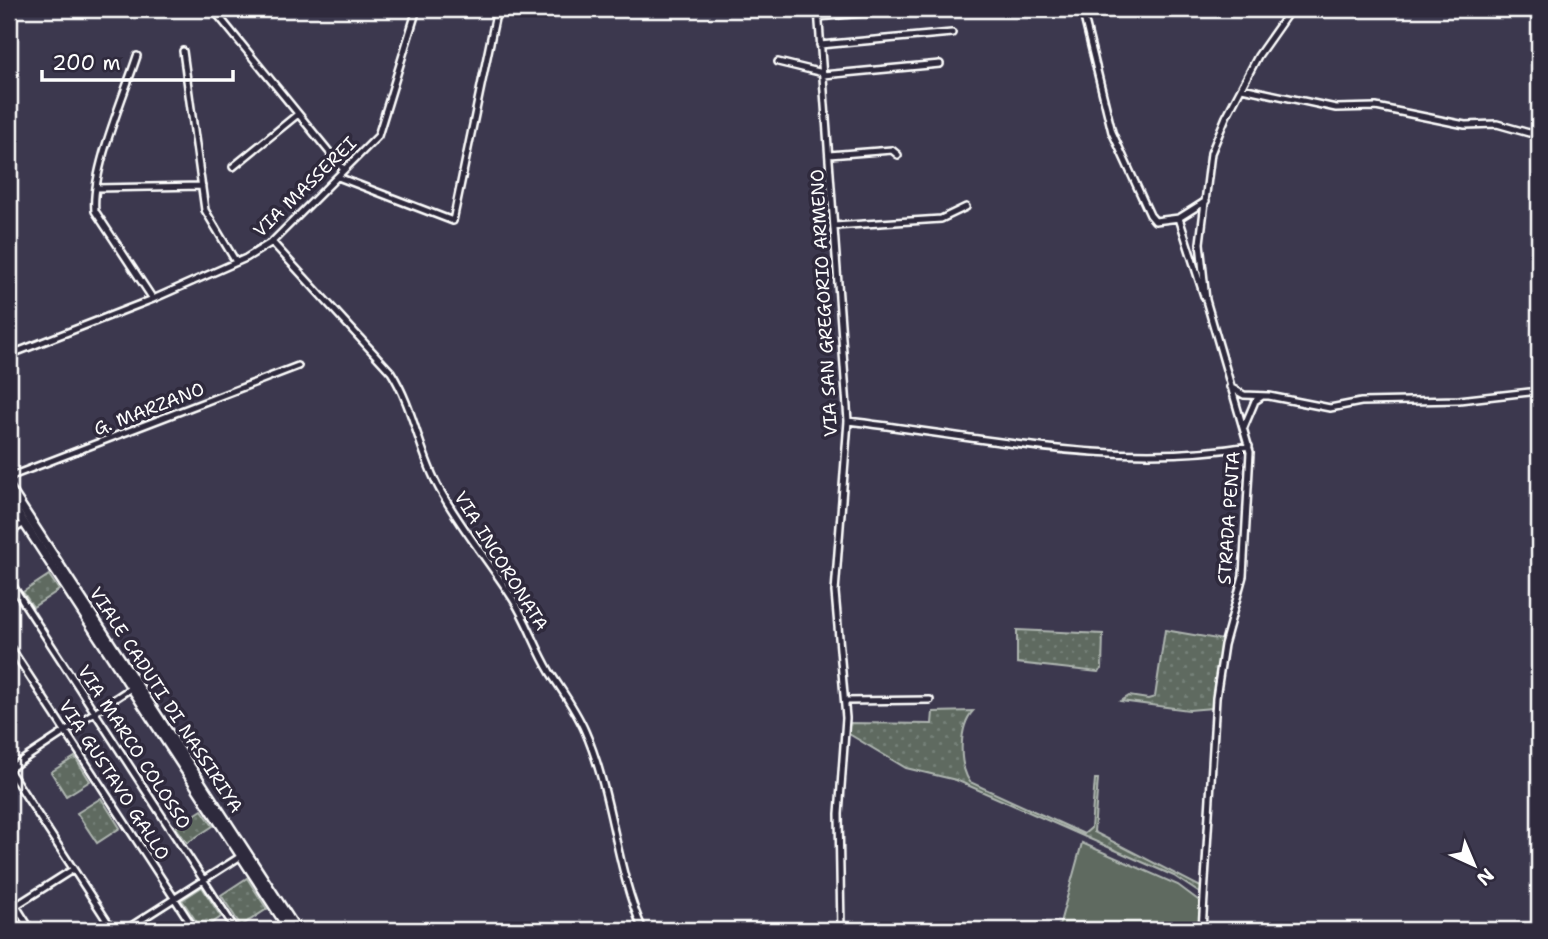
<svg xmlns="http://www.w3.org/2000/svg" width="1548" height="939" viewBox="0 0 1548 939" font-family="'Shantell Sans',sans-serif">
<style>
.grass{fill:url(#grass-dots);stroke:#aeb5b0;stroke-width:2}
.pitch{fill:#5e6b61;stroke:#aeb5b0;stroke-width:2}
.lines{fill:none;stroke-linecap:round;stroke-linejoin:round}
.street-casing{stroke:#fff;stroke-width:10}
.secondary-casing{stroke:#fff;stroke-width:12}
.street{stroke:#2f2a3d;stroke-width:5}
.secondary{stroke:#2f2a3d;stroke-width:7}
.labels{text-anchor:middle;stroke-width:7;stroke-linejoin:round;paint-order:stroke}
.street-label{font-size:18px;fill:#fff;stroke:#2f2a3d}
</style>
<defs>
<pattern id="grass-dots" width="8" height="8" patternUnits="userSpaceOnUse" patternTransform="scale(1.75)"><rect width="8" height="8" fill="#5e6b61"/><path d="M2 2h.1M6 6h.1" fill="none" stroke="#768179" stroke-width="1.8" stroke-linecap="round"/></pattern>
</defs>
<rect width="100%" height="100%" fill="#3c384e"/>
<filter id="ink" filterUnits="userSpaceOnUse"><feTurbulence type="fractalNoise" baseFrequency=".0143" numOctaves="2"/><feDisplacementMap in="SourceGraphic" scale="14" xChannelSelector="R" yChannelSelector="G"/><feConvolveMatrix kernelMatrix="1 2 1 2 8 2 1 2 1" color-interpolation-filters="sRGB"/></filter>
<g filter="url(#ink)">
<!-- grass -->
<path class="grass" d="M49,575l10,15 -26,17 -10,-15z
M1017,630l86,4 -1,35 -4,3 -81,-9z
M1165,630l58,10 -11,68 -23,2 -68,-9 8,-5 19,3 7,-2z
M973,711c-14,15 -15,53 -3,71l114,52 7,-6 4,-49h3l-4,53 107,55v7l-27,-18 -218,-96 -50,-12 -57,-34v-11l83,1 1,-12z
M75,757l15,24 -24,15 -15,-24z
M101,798l19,30 -23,15 -20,-30z
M202,810l11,16 -26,17 -11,-16z
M247,878l20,31 -26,17 -20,-31z
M202,887l19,30 -19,13 -20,-30z"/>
<!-- pitch -->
<path class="pitch" d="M1082,843l96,42 24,18 -2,27h-142z"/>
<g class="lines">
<defs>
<path id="street" d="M213,9l131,161
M807,9l11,3
M818,9l30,412 -13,171 11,126 -7,96 2,116
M1082,9l30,123 38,83 5,6 24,-3 25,78
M818,17l89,-8
M820,45l132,-12
M183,51l22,159 31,52
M137,56c-13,40 -46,115 -42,155l58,88
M778,62l45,11
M823,75l117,-11
M1242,88l94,20 40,-1 89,18 32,-1 32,9 10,-2
M829,155l63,-5 6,5
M233,167l65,-53
M338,177l115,44 44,-212
M96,188l106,-2
M1179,218l27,-17
M834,226l107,-7 25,-12
M272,242l119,130c23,36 28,81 49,118 21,38 48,70 71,106 16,24 24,51 39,76 12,19 26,38 35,59 28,64 30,136 58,199
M9,355l144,-56 93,-41 26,-16 106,-106 39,-127
M1230,387l14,8 25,1 61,12 31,-6 98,-2 80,-9
M848,421c133,16 268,48 401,25
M1244,427l11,-26 6,-4
M9,477l289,-111
M9,533l15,-10
M9,580l227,350
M9,645l186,285
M845,701l85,-1
M9,769l122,-81
M9,770l104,160
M9,895l22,35
M9,910l63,-40
M125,930l116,-74
M1202,930l14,-232 8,-53 19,-69 7,-124 -44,-152 -6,-57 11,-90 15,-36 32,-61 33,-47"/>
<path id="secondary" d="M9,487l288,443
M9,500l280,430"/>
</defs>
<!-- street casing -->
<use href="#street" class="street-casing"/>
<!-- secondary casing -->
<use href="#secondary" class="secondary-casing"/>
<!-- street -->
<use href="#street" class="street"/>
<!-- secondary -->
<use href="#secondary" class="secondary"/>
</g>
</g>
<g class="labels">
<!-- street labels -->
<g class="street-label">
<text transform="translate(305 187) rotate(-44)" y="6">VIA MASSEREI</text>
<text transform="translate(824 303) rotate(-93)" y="6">VIA SAN GREGORIO ARMENO</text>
<text transform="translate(149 409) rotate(-21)" y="6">G. MARZANO</text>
<text transform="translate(1229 518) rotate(-86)" y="6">STRADA PENTA</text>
<text transform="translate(501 561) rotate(58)" y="6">VIA INCORONATA</text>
<text transform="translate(166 700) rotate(57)" y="6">VIALE CADUTI DI NASSIRIYA</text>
<text transform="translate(134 747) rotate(57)" y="6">VIA MARCO COLOSSO</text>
<text transform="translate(114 780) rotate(57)" y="6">VIA GUSTAVO GALLO</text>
</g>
</g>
<!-- margin -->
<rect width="1548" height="939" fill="none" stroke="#2f2a3d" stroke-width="35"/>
<rect x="18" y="18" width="1513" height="904" fill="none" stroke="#fff" stroke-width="2.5" filter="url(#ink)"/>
<!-- north arrow -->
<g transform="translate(1474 865) rotate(136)" stroke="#2f2a3d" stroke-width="5" paint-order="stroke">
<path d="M0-5L12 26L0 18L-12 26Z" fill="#ffffff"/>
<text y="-10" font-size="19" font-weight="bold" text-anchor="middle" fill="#ffffff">N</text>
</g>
<!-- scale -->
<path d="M42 70v10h191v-10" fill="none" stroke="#ffffff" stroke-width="3.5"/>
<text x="52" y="70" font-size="21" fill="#ffffff" stroke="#2f2a3d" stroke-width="5" paint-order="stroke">200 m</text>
</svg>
